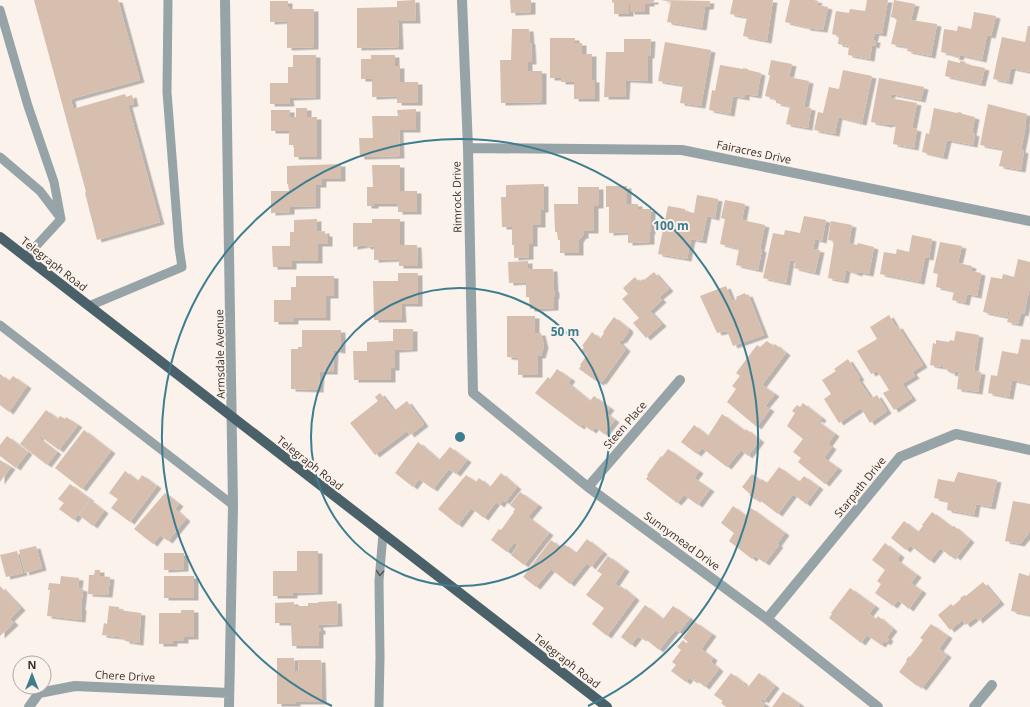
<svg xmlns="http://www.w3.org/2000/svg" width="1030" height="707" viewBox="0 0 1030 707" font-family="'Open Sans',sans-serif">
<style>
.building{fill:#d6bfae;filter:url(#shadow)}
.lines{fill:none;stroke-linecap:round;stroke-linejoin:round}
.service{stroke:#96a3a7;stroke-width:9}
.minor{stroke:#96a3a7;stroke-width:10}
.primary{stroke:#4a6169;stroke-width:10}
.oneway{stroke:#5a5956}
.ring{fill:none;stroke:#3d7d90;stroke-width:2}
.labels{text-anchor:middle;stroke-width:4;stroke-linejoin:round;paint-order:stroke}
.street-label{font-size:11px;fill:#3a312a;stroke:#fbf2eb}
.centre{fill:#3d7d90;stroke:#fbf2eb;stroke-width:2}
.ring-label{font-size:12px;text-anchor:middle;font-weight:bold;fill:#3d7d90;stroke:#fbf2eb;stroke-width:4;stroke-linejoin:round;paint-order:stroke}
</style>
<defs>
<filter id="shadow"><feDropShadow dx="4.5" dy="2.5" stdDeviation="0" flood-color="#0004"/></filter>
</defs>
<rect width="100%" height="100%" fill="#fbf2eb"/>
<!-- building -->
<path class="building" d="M34,0h84l22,80 -69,19 2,10 52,-15 1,3 6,-2 2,9 -6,1 32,117 -63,18 -12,-47 1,-1z
M415,0l1,21h-18l1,26 -42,1v-40l40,-1v-6z
M510,0h21v12l-20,1z
M612,0h42v2h-4v2h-5v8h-15v-10h-1v12h-15v-12l-2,1z
M661,0l49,1 -1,6h-4l-3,21 -35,-6 4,-20z
M733,0h40l-6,41 -24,-5 4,-19 -17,-3z
M790,0h24l4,1 -1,4 11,2 -5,23 -17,-2v-1l-21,-5z
M867,0h21l-6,34 -7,-1 -2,7h3l-1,6 -3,-1 -2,14 -22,-4 1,-9 -11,-2 1,-8 -7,-2 4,-23 13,2 1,-4 15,2z
M894,0l21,4 -4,16 26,4 -6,32 -24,-5 1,-4 -17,-3 6,-25 -6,-2z
M270,1h18v6h2v2h24v38l-27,1v-27l-17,1z
M974,12l22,4 -5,20 -4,-1 -5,25 -22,-5 -1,3 -5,-1 1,-2 -14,-3 3,-23 13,2 1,-5 13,3z
M1028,26h2v46l-19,-4 -3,14 -15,-3 9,-42 23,5z
M512,29h17l1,13h1l1,20h-4v9h14v31l-41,1 -1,-43h11z
M550,38h25v5h7v11h10v26h3v19h-21v-17h-13v-4h-11z
M624,39h27l-1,17h-2v25l-22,-1 -1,17h-21l2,-45h18z
M665,42l46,8 -10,56 -21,-3 3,-18 -25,-4z
M293,55h23v42l-27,1 1,6h-20v-21h18v-16h5z
M371,55h24v11h5v16h18v21h-21v-7l-25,1v-18h-11v-20h10z
M771,60l21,4 -3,13 20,4 -5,26 7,1 -3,20 -22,-4 4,-18 -14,-3v-4l-11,-3 5,-21h-2z
M948,60l12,3v-2l6,1 -1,2 20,4 -4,16 -36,-8z
M720,65l23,4v-1l5,1v1l13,3 -4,23 -12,-2v4l-12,-2 -3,18 -21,-4 3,-20 3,1z
M843,70l29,6 -10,47 -24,-6 -3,17 -21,-4 4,-18 5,1 6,-26 10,2z
M879,78l45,9 -3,13 -30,-6 -1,4 27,5 -5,25 5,1 -3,19 -21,-4 3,-19 -8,-1v1l-17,-3z
M988,104l39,10 -2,11h1l-5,25 3,1 -3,19 -22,-4 4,-17 -23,-4z
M296,108h11v9h10v40h-23v-12h-5v-14h-18v-21h19v7h6z
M934,108l23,5 1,-1 4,1v1l13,3 -3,16 3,1 -2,11 -26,-5 -4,17 -21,-5 4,-19 3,1z
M416,109v21h-17l1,26 -40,1 -1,-19h14l-1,-22h26l-1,-6z
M341,164v15h-19v6h-6v21l-26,1v5l-19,1v-22h18l-1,-7h-1v-18z
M372,165h28v26h17v21h-19v-6h-1v-2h-23v2h-7v-19h6z
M544,184v26h-3v15h-8v19h-4v13l-15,1v-13h-2v-18h-10l-1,-30h5v-12z
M606,186h21v18h11v5h13v23h-1v10l-22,1v-11l-19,1v-26h-3z
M578,187h21v19h-5v25h-10v5h-2l-3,4v13h-19v-13h-2l-1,-8h-2l-1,-28h24z
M697,195l21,4 -3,19 -8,-2 -5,25 -11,-2 -4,20 -29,-5 10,-48 17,3v2l9,2z
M725,200l20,4 -3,16 23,5 -5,24 2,1 -4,20 -22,-5 3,-16 -19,-5 5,-25 -4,-1z
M804,216l22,4 -4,21 -7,-2 -2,10 7,1 -5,23 -21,-5 2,-7 -6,-1 -4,23 -23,-5 10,-45 11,2 1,-5 15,3z
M317,219v13l8,-1v3h3v10h-10v17h-26v6h-19l-1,-21h18v-14h4v-12z
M372,219h28v26h17l1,21h-19v-7l-25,1v-14l-8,1v-2l-13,2v-24h19z
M831,221l21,4 -3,18 8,2 1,-2 16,4 -5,27 -11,-2v2l-12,-4 -2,11 -16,-3 6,-37 -6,-1z
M912,235l20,4 -3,19 -4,-1 -5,25 -40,-8 4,-22 12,2 1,-5 12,3z
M940,242l22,4 -4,17 14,3 -1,5 10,2 -4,23 -10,-2 -2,9 -13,-3 2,-9 -18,-4 2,-13 -5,-1z
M1018,259l12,3v24l-6,28 -3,-1 -3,11 -11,-2 3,-11 -2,-1 -1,7 -24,-5 8,-35 11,2 1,-5 11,3z
M528,261v7h2v1h23l1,21h1v6l-1,1v11l-24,1 -1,-12h-3v-15l-17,1 -1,-21z
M654,272l15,17 -10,8 3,3 -12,11 12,13 -16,14 -13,-15 6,-5 -17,-19 6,-5 -5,-6 12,-11 4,5 4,-3 1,1z
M398,273h20v31h-17l1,16h-28l-1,-39h25z
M296,276h38v20h-8v22h-32v4h-20v-22h17v-13h5z
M726,286l6,15 5,-2 -1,-2 9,-4 1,2 2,-1 16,41 -31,11 -6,-15 -10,2 -17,-37z
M889,315l7,12 2,-1 25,39 -11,7 3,4 -13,8 10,14 -18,12 -11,-17 6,-3 -12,-19 -6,3 -14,-23 20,-12 -7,-12z
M507,316h28v17h6l3,13 -3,10h-3v19h-20v-17l-11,-1z
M614,317l15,12 -1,1 1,1 -7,10 -1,-1 -2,2 7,7 -24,33 -1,-1 -2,2 -20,-14 2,-3 -1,-1 7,-10 -6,-4 3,-4 -2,-1 10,-14 8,7 4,-6 -1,-1z
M393,329h20v20l-18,1v18h-4v12h-37l-1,-29h14v-9l26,-1z
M302,330h39v21l-7,-1 -1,22h-13l-1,18 -28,-1v-40h7v-2h4z
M956,331l23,4 -5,36 7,1 -3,20 -21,-3 2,-17 -4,-1 -1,3 -4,-1v-3l-7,-1 1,-4 -2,-1v3l-12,-2 3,-22 3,1v-4l13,2 1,-2 4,1z
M1021,339l9,1v44l-18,-4 -3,17 -21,-4 3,-18 6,1 5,-25 16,3z
M767,341l6,5 2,-2 11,9 -24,32 13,9 -10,12 5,3 -13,18 -30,-25 9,-13 -4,-3 8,-10 -4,-3 21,-28 3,2z
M848,359l12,19 -2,1 12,18h1l1,1 5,-3 10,16 -17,12 -9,-15 -22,15 -15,-24 7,-5 -9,-14 14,-9 -2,-2z
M557,369l14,10 -3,4 22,18 4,-5 16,12 -4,5 9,7 -11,14 -9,-7 -3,4 -10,-7 -2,3 -45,-34 13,-16 2,2z
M0,374l9,7 4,-5 14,10 -18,26 -9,-7z
M380,393l14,18 13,-10 17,23 -14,11 -3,-4 -32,24 -25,-32 28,-22 -3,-4z
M803,403l19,15 -2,3 -3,-2 -1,1 19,14 -7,10 4,3 -8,11 14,10 -13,16 -27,-22 3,-4 -8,-6 10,-13 -16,-13 8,-13 -3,-2 5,-6 3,2z
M46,410l12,9 2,-3 5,3 1,-2 12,8 -19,25 -19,-14 -1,2 18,14 -10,13 -27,-21z
M722,414l23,17 1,-2 14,11 -12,16 -7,-6 -14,17 -25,-19 -5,6 -16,-12 13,-17 14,11z
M84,430l27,21 -29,38 -27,-21z
M7,436l21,16 -12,16 -16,-12v-11z
M418,442l21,18 11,-13 17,13 -11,14 -7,-5 -16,20 -14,-10 -6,8 -18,-14z
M668,449l31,22 -5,7 16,11 -12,16 -14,-10 -7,8 -31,-24 2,-3 -1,-1 14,-19 1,1z
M0,460l11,7 -11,15z
M779,467l19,14h2l4,-5 15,11 -13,17 -13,-10 -15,20 -21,-16 -1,2 -7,-5 1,-1 -8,-7 10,-13 9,7 1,-2 5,4z
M125,471l13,10 4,-6 15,11 -27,36 -19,-14 7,-9 -9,-6z
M958,472l39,8 -6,27 -15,-3 -2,11 -27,-5 1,-9 -14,-3 4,-19 16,3z
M501,473l16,14 -12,15 -2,-2 -3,5 -4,-3 -12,16 -13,-10 -13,17 -20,-16 28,-34 10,7 3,-4 11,9z
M70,484l20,15 -16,21 -15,-11 5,-6 -6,-4z
M520,492l18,13 -10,12 21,16 -25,32 -13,-10 7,-10 -4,-3 -7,10 -16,-12 8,-11 2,1 13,-18h-1l2,-3 -5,-4z
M165,493l14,11 -4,5 11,10 -18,22 -8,-6 -7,9 -19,-15z
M90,500l14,11 -11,15 -14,-11z
M1013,501l17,3v29h-1l-9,11 -15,-3z
M733,506l13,10 5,-8 34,25 -8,11 2,1 -14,18 -10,-7 -3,3 -23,-18 5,-8 -13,-10z
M932,512l20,15 2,-1 16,14 -14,18 -3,-3 -2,2 -11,-9 -10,13 -20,-16 -4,5 -15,-12 13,-17 14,11 5,-6 -1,-1z
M587,539l16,13 -12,15 -4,-4 -17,21 -19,-15 -15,18 -13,-10 28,-37 10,8 3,-4 12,9z
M885,543l15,12 -3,5 20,15 -6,8 11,8 -13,18 -11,-9 -5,6 -18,-13 6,-9 -4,-3 8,-11 -13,-10z
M36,546l6,22 -17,5 -6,-23z
M17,551l6,22 -17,4 -6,-22z
M297,551h21v41l-25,1v3h-20v-25h24z
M164,553h20v16l-20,1z
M608,556l17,13 -10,15 5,4 1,-2 14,12 -28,38 -15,-12 12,-16 -18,-13 16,-21 -5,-3z
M95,570h5v6l10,1 -2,18 -20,-1 1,-19h5z
M1030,572v43l-19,-4 8,-38 10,3z
M61,576l18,2 -1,10 5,1 -2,19h1l-1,12 -34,-4 3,-26h-2l1,-7 11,1z
M164,576h30v22h-30z
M983,582l17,20 -22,19 -2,-4 -10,8 -4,-5 -12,10 -12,-15 13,-11 2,2 8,-7 -1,-1 5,-3 1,1z
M0,586l21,22 -11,11 4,4 -14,13z
M850,588l25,18 -6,8 7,5 2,-3 15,13 -6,8 2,2 -3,4 -2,-2 -3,4 -14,-10 -6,8 -32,-25 3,-4 -1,-1z
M337,601l1,23 -19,1v3h2v4h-2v14h-27l-1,-23h-16v-20l19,-1v4h14v-3h10v-1z
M645,605l18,14 10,-13 17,12 -11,14 -4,-2 -16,20 -16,-13 -1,2 -4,-3 -7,9 -10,-8z
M109,606l10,1v3l22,3 -2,30 -14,-2v-2l-6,-2 -17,-2 2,-12 3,1z
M181,610h13v27h-10v4h-11v3h-14v-31h22z
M695,622l17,12 -11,15 12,9 -2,4 8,7 -14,18 -10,-8 -1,2 -5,-3 -3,4 -15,-11 5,-6 -4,-3 9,-12 -4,-3 6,-7 3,3 2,-1 -5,-4z
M931,624l17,12 -9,13 8,6 -25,33 -4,-3 -1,1 -18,-14 8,-11 -1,-1 3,-4 1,1 13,-17 -3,-2z
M277,658h17l1,13h4l-1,-11h23l1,42h-26v2h-19z
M731,673l13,10 -1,1 5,3 11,-14 16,13 -11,15 -2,-2 -2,2 5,3 -2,3h-37l-5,-4 2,-2 -9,-6z
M783,692l17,12 -2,3h-26z"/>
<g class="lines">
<!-- service -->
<path class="service" d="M0,10l28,96 26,76 7,37
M0,157l40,34 19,25
M26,257l35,-38
M89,306l93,-39 -3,-20 -12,-155 1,-92
M0,325l233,180
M379,707l1,-50 -1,-76 4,-47"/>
<!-- minor -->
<path class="minor" d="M225,0l8,505 -4,202
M462,0l6,148 5,245 115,94 179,132 111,88
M468,148l214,2 348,71
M588,487l92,-107
M767,619l133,-162 56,-23 74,16
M29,707l10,-14 36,-7 154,7
M974,707l18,-22"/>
<!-- primary -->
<path class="primary" d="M0,237l607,470"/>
</g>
<!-- one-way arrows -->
<defs><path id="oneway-chevron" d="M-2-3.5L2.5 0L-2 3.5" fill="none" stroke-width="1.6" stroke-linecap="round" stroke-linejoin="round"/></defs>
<use class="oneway" href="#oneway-chevron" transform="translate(380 573) rotate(95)"/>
<!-- distance rings -->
<g class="ring">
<circle cx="460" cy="437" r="149"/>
<path d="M332 706A298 298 0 1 1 588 706"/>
</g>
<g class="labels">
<!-- street labels -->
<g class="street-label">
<text transform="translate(754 152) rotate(12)" y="4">Fairacres Drive</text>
<text transform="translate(457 197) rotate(-91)" y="4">Rimrock Drive</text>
<text transform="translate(54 264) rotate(38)" y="4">Telegraph Road</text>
<text transform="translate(220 354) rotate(-91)" y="4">Armsdale Avenue</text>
<text transform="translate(625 425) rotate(-49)" y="4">Steen Place</text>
<text transform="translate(310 463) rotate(38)" y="4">Telegraph Road</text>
<text transform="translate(860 487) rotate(-51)" y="4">Starpath Drive</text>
<text transform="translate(682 541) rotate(36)" y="4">Sunnymead Drive</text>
<text transform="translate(567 661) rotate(38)" y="4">Telegraph Road</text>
<text transform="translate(125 676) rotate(3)" y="4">Chere Drive</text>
</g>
</g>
<circle cx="460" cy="437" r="6" class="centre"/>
<g class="ring-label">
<text x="671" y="230">100 m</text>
<text x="565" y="336">50 m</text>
</g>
<!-- north arrow -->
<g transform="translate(32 675)"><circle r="19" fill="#fbf2eb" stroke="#aea59e"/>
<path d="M0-3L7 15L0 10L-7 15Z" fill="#3d7d90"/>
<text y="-6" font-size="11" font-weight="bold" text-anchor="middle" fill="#3a312a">N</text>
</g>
</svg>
